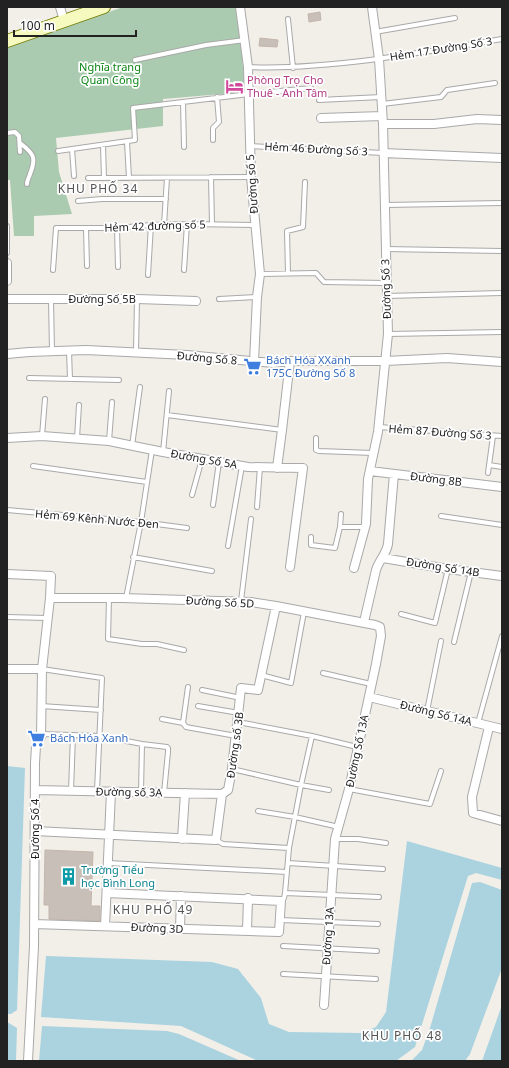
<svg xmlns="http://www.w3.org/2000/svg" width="509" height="1068" viewBox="0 0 509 1068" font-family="'Noto Sans',sans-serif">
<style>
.cemetery{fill:#aacbaf}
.water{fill:#aad3df}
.building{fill:#c7bfb8;stroke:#c4b6ab}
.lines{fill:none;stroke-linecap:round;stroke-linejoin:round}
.service-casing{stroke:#a9a9a9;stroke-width:6}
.minor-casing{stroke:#a9a9a9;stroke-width:10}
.secondary-casing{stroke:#707d05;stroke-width:14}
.service{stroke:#fff;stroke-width:4}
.minor{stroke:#fff;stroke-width:8}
.secondary{stroke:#f7fabf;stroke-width:12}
.labels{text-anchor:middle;stroke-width:3.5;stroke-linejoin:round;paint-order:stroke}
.street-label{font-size:11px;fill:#222;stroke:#fff}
.park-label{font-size:11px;fill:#0c8416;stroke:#fff}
.hotel-label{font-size:11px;fill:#b23c85;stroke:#fff;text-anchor:start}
.shop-label{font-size:11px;fill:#366cbe;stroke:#fff;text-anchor:start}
.culture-label{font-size:11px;fill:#0d838f;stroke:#fff;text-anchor:start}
.neighbourhood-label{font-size:12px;letter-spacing:1px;fill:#555;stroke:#fff}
</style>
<rect width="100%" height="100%" fill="#f2efe9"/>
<!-- cemetery -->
<path class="cemetery" d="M123,7h115l7,85 -82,7v27l-107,12 3,34 13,42 -38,2v20h-20l-4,-56h-3v-132z"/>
<!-- water -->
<path class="water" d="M7,766l18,2 -8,242 -6,4h-4z
M407,841l95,27v12l-26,-7 -8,3 -53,171 -19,14h-138l-77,-35 -140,-9 5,-61 166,6 26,7 23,29 8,26 20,8 72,1 15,-6 10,-15z
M480,882l22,8v78l-32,86 -5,7h-54l11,-11 8,-22 42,-145z
M502,1005v56h-20z
M7,1022l10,6 -1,33h-9z
M42,1026l125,5 12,3 62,27h-202z"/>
<!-- building -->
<path class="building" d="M320,12l1,8 -12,2 -1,-8z
M260,38l18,2 -1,7 -18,-1z
M45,850l48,2 -2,54h9v15l-51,-2v-14h-5z"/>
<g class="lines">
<defs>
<path id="service" d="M288,19l5,49
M375,32l80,-14
M135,60l71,-15 39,-5
M248,67c41,2 81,-2 122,-7 44,-6 88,-13 132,-21
M319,100l62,-3
M183,102l1,45
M382,104l59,-7 6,-7 48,-7
M7,133l8,-1 4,4 1,16
M213,140v-12l6,-6 -2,-25
M127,142l2,36
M20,143c13,10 17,14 10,31 -1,4 -3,6 -3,10
M103,145l1,33
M250,146l133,7
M72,149l2,27
M58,151l77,-11 -2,-32 116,-14 62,-6
M211,177l1,47
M88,178l163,-1
M78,201l24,-2h64
M385,205l117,-2
M164,225l3,-47
M7,226v27
M86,228l1,38
M117,228l1,39
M385,249l117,2
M53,270l3,-42h61l34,-3 36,-1 68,1
M184,270l3,-46
M288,273l-1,-42 16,-4 2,-45
M260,274l56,-1 8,9 61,1
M148,275l3,-50
M386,296l116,-3
M51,299l1,52
M219,299l38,-2
M388,334l114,-2
M69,351l1,28
M136,352l1,-53
M29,378l90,2
M167,415l115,15
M379,427l123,9
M42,436l3,-37
M77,438l2,-33
M316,438v12l3,1 54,2
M109,441l3,-39
M132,446l8,-59
M163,452l6,-61
M489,465l13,2
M33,466l114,16
M488,473l5,-37
M192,495l10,-36
M213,505l6,-43
M257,507l3,-40
M7,510l134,12 46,6
M441,516l61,9
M340,527l1,-13
M311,537v8l24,3 5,-21h25
M228,546l14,-80
M133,557l79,14
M109,598l-1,41 34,5h15l27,6
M126,598l15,-76 11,-72
M241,601l10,-82
M401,614l34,9 13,-54
M7,617l40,1
M454,642l17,-70
M42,669l60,9 -5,113
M323,673l48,11
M261,675l30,8 13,-71
M202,690l39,8
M41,706l60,4
M198,706l41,7
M427,711l14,-70
M162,719l21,4 3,4 50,9
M238,722l74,14 45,11
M183,723l5,-36
M478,723l24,-87
M41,734l59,2 42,8 25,3 1,1v4l-4,41
M232,769l69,16 28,5
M349,789l81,15 11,-33
M71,791l2,-56
M141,792l1,-48
M258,811l37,6 44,10
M335,839h23l28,4
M216,840l7,4 66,4
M108,863l179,9
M288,863l95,6
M285,893l94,4
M281,901l3,-3 1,-5 4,-45 12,-63 11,-49
M280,920l98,4
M283,946l94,5
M283,974l93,5"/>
<path id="minor" d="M60,7l4,14
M240,7l8,60 3,110 9,97 -3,23 -3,65
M321,118l61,-2
M383,124h51l43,-5 25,1
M383,153l119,5
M7,263v18
M7,299h130l59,2
M7,354l22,-2 57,-2 101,5 86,8 17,-2h95l62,-3 55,4
M7,438l35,-2 67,5 54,11 85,15 55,1 -13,99
M277,468l5,-38 8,-69
M370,471l132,16
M383,558l65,11 54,7
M354,568l12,-44 2,-45 10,-47 10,-98 -5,-210 -4,-65 -7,-52
M7,574l44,2 -1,22 -8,71 -1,68 -5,9 -1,17 -1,183 -6,115
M50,598h72l129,4 25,4 99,19 5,2 1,9 -5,28 -27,125 -14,50 -11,166
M364,622l12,-52c3,-10 10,-15 12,-26l6,-70
M7,669h35
M369,697l133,32
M489,727l-17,70 1,16 29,8
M35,790l187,4
M222,794l6,-4 4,-21 9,-81 17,2 18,-84
M35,831l181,9 6,-46
M182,839l3,-46
M34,924l245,8 2,-31 -174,-8
M105,926l6,-134
M180,929l1,-33
M247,930l1,-32"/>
<path id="secondary" d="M7,41l97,-34"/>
</defs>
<!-- service casing -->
<use href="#service" class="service-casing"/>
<!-- minor casing -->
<use href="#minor" class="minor-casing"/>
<!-- secondary casing -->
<use href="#secondary" class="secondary-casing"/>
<!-- service -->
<use href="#service" class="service"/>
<!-- minor -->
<use href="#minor" class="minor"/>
<!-- secondary -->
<use href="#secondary" class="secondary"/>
</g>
<!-- icons -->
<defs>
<symbol id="hotel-bare" viewBox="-9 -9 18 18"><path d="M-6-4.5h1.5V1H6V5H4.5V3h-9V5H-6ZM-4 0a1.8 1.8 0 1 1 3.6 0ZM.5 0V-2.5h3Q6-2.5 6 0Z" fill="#d1479c" stroke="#fff" stroke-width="2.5" paint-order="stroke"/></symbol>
<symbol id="supermarket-bare" viewBox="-9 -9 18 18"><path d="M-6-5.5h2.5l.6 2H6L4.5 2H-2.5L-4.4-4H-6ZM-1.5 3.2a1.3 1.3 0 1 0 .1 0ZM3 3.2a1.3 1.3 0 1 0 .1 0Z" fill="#3f7fe0" stroke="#fff" stroke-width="2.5" paint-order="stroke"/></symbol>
<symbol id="building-bare" viewBox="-9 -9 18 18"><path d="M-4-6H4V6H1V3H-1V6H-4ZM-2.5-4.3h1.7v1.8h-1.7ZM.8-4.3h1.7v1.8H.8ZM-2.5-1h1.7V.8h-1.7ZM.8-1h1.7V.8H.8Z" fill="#0f9aa8" stroke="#fff" stroke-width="2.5" paint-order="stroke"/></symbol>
</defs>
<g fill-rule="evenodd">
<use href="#hotel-bare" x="222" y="74" width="25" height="25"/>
<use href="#supermarket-bare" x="240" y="354" width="25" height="25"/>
<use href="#supermarket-bare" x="24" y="726" width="25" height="25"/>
<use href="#building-bare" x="56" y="864" width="25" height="25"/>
</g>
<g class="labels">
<!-- street labels -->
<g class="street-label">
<text transform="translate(441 49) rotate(-9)" y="4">Hẻm 17 Đường Số 3</text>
<text transform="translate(316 149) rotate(3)" y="4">Hẻm 46 Đường Số 3</text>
<text transform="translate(252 184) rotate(-94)" y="4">Đường số 5</text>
<text transform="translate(155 226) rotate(-2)" y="4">Hẻm 42 đường số 5</text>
<text transform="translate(386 289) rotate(-92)" y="4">Đường Số 3</text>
<text x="102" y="303">Đường Số 5B</text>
<text transform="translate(207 358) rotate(5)" y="4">Đường Số 8</text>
<text transform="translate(440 432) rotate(4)" y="4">Hẻm 87 Đường Số 3</text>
<text transform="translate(204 459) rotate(10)" y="4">Đường Số 5A</text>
<text transform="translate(436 479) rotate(7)" y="4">Đường 8B</text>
<text transform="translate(97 519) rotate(5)" y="4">Hẻm 69 Kênh Nước Đen</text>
<text transform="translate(443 567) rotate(9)" y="4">Đường Số 14B</text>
<text transform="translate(220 602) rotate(3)" y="4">Đường Số 5D</text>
<text transform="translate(436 713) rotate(14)" y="4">Đường Số 14A</text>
<text transform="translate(235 745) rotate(-82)" y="4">Đường số 3B</text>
<text transform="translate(357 751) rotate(-78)" y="4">Đường Số 13A</text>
<text transform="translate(129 792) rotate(1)" y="4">Đường số 3A</text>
<text transform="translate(35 829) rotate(-90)" y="4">Đường Số 4</text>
<text transform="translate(157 928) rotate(2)" y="4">Đường 3D</text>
<text transform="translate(328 936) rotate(-86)" y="4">Đường 13A</text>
</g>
<!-- park labels -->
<g class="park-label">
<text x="110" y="71">Nghĩa trang<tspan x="110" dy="13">Quan Công</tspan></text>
</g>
<!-- hotel labels -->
<g class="hotel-label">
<text x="247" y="84">Phòng Trọ Cho<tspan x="247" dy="13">Thuê - Anh Tâm</tspan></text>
</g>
<!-- shop labels -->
<g class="shop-label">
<text x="266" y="364">Bách Hóa XXanh<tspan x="266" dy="13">175C Đường Số 8</tspan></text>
<text x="50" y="742">Bách Hóa Xanh</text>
</g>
<!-- culture labels -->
<g class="culture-label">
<text x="81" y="874">Trường Tiểu<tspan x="81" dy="13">học Bình Long</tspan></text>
</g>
<!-- neighbourhood labels -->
<g class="neighbourhood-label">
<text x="98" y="193">KHU PHỐ 34</text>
<text x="153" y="914">KHU PHỐ 49</text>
<text x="402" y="1040">KHU PHỐ 48</text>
</g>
</g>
<!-- border -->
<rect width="509" height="1068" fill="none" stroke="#222222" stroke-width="16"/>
<!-- scale -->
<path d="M14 30v6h122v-6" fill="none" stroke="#222222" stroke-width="2"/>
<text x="20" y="30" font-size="12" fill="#222222" stroke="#ffffff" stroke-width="3" paint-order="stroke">100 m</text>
</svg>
